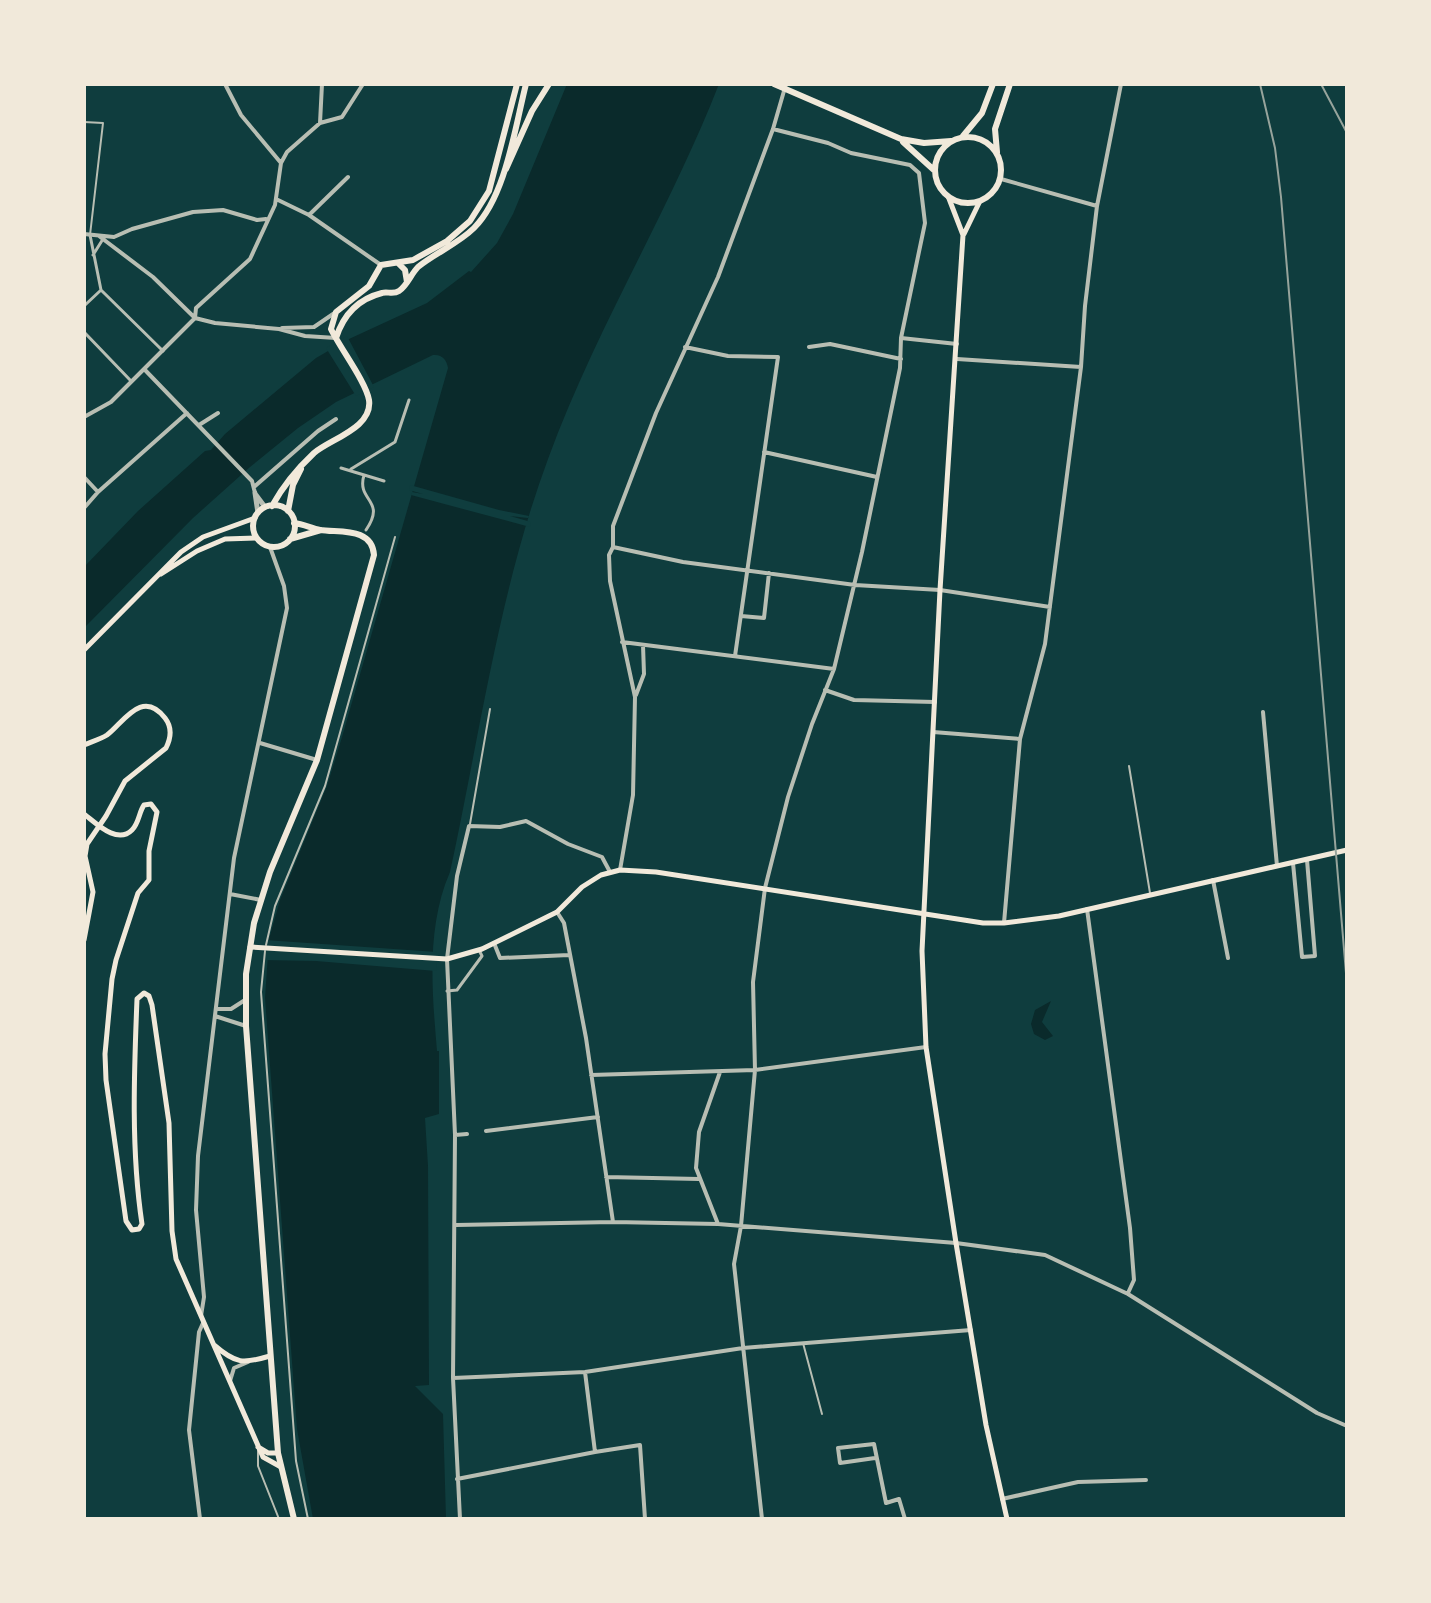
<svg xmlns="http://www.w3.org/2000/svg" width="1431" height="1603" viewBox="0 0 1431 1603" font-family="'Varela Round',sans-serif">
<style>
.water{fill:#0a2a2b}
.pier{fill:#0f3d3e}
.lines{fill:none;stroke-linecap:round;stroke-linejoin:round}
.service{stroke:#b8beb3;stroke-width:2}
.pedestrian{stroke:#b8beb3;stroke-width:3}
.minor{stroke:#b8beb3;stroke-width:4}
.tertiary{stroke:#b8beb3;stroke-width:5}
.secondary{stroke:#f1e9da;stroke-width:5}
.primary{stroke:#f1e9da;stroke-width:6}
.rail{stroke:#97a49c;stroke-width:2}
</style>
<rect width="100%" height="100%" fill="#0f3d3e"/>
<!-- water -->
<path class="water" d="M567,84h152c-50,128 -124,246 -171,375 -49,132 -68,275 -98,413 -24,55 -18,120 -13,179h2v63l-14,4 3,48 1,219 -14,1 28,28 3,105h-133l-16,-90 -32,-431 4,-59 11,-39 47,-114 15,-49 106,-369c-1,-8 -6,-14 -15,-13l-97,47 -38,26 -48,39 -57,51 -109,110v-61l54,-56 67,-60 6,-1 14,-16 91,-76 33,-19 78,-36 42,-32 2,1 26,-29 16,-29z
M1051,1001l-9,21 11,14 -8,4 -11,-6 -3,-10 4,-14z"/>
<!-- pier -->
<path class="pier" d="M347,336l27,51 -18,9 -30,-48z
M410,485l89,25 30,6 -1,2 -18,-2 21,6 -1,5 -119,-32 1,-3 11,2 -14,-4z
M265,940l172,12 -1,19 -120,-10 -54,-1z"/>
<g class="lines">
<!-- service -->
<path class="service" d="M84,122l19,1 -13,112
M1129,766l21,127
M470,824l20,-115
M266,945l9,-39 50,-120 70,-249
M265,951l-4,41 35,469 12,58
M803,1343l19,71
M258,1448v18l21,53"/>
<!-- pedestrian -->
<path class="pedestrian" d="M90,235l11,55 62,61
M93,255l10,-16
M84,306l17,-16
M84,332l47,49
M341,468l43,13
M351,469l44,-27 14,-42
M364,475c-8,27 23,24 2,55
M447,991l10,-1 25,-34 -3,-6"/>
<!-- minor -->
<path class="minor" d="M225,84l16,31 40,48
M320,123l2,-39
M1001,179l96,27
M276,199l33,16 72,50
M309,215l39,-38
M84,234l30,3 18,-8 61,-17 30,-2 34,10 9,-1
M99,236l54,41 42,41 20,5 64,6 26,7 31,2
M195,318l1,-10 54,-49 25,-54 6,-42 6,-11 33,-29 22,-6 21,-33
M282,328l32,-1 22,-15
M901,338l56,6
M685,347l43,9 50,1 -43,299
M809,347l21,-3 71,15
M957,359l124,8
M145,370l107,111 3,12
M84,417l27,-15 84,-84
M199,425l19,-12
M764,452l113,25
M84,477l14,15
M254,487l64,-56 18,-12
M84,508l14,-16 89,-79
M613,547l70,15 172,23 85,5 110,17
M741,616l23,2 5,-45
M622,642l212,27
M825,690l29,10 81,2
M636,695l8,-21 -1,-29
M1263,712l14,154
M933,732l87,7
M260,743l57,17
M1293,863l9,94 13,-1 -8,-96
M620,870l13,-75 2,-98 -25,-116 -1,-26 4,-8v-21l43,-113 62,-136 55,-148 13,-45
M1213,880l15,78
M230,894l31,6
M1087,909l43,319 4,52 -6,13
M557,912l7,11 22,115 27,184
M1004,923l16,-184 25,-95 36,-277 4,-61 12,-100 24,-122
M494,943l6,15 69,-3
M216,1009h15l14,-9
M215,1016l31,10
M591,1075l164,-5 171,-23
M486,1131l112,-14
M455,1135l12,-1
M606,1177l93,2
M718,1224l-22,-56 3,-36 21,-60
M456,1225l157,-3 105,2 238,19 89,12 83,39 189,119 30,13
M201,1316l3,-19 -8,-87 2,-54 36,-298 53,-250 -3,-22 -14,-39
M585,1372l10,80 45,-7 5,74
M453,1378l132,-6 158,-24 228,-18
M230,1381l4,-13 14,-6
M875,1458l-35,5 -2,-15 36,-4 12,59 13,-4 6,20
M457,1479l138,-27
M1002,1499l76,-17 68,-2
M200,1519l-11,-89 10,-98 4,-9
M460,1519l-7,-141 2,-243 -8,-176 10,-83 12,-50 31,1 26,-6 42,23 34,13 8,15
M762,1519l-28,-255 7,-38 14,-156 -2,-88 12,-94 23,-91 24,-73 22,-55 28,-117 38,-184 1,-30 24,-115 -6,-50 -9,-8 -59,-12 -23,-10 -55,-14"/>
<!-- tertiary -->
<path class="tertiary" d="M255,493l3,20
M256,495l9,12"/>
<!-- secondary -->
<path class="secondary" d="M948,196l15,39 -23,355 -18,361 4,96 30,196 30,182 21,94
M964,234l16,-33
M161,574l36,-23 28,-12 31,-1
M84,650l97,-98 22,-15 52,-19
M84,745c7,-3 17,-6 23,-10 16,-12 35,-47 58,-17 7,9 6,20 1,30l-41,33 -19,35 -19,28 -2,12 8,36 -9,48
M84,814c12,9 33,31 48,16 7,-7 7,-18 12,-25l7,-1 6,8 -8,39v29l-11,13 -22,67 -4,19 -7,75 1,26 20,141 6,9 7,-1 3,-5c-11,-73 -8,-151 -5,-225l7,-6 5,3 3,9 17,118 3,108 4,28 87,198 18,10
M250,947l197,12 35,-10 75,-37 25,-25 19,-12 19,-5 36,2 327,51h21l55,-7 288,-66
M214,1345c22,19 29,19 56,11
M258,1447l10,6h10"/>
<!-- primary -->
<path class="primary" d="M774,84l127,55 23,4 27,-2
M963,136l19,-23 11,-29
M935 170a33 33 0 1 1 66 0a33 33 0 1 1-66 0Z
M903,142l32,29
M997,152l-2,-23 15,-45
M506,169l26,-58 17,-27
M398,263l7,7 2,12
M336,338c7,-22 22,-39 46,-45 5,-2 11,2 17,-2 8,-5 12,-17 19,-24 17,-14 40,-23 56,-39 32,-32 41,-101 52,-144
M253 526a21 21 0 1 1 42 0a21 21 0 1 1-42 0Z
M272,506c11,-20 26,-38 42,-53 16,-14 59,-25 55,-53 -3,-18 -29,-52 -38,-71l5,-17 33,-26 12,-21 32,-5 34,-19 23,-20 19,-30 28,-107
M288,511l5,-26 8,-16
M290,539l31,-9
M294,1519l-16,-66 -32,-427v-52l8,-51 16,-51 47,-112 57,-205c-2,-28 -34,-22 -54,-25 -9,-2 -17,-6 -26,-7"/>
<!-- rail -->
<path class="rail" d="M1260,84l15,64 6,49 66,788
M1321,84l26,49"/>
</g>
<!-- border -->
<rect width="1431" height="1603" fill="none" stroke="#f1e9da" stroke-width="172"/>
</svg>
